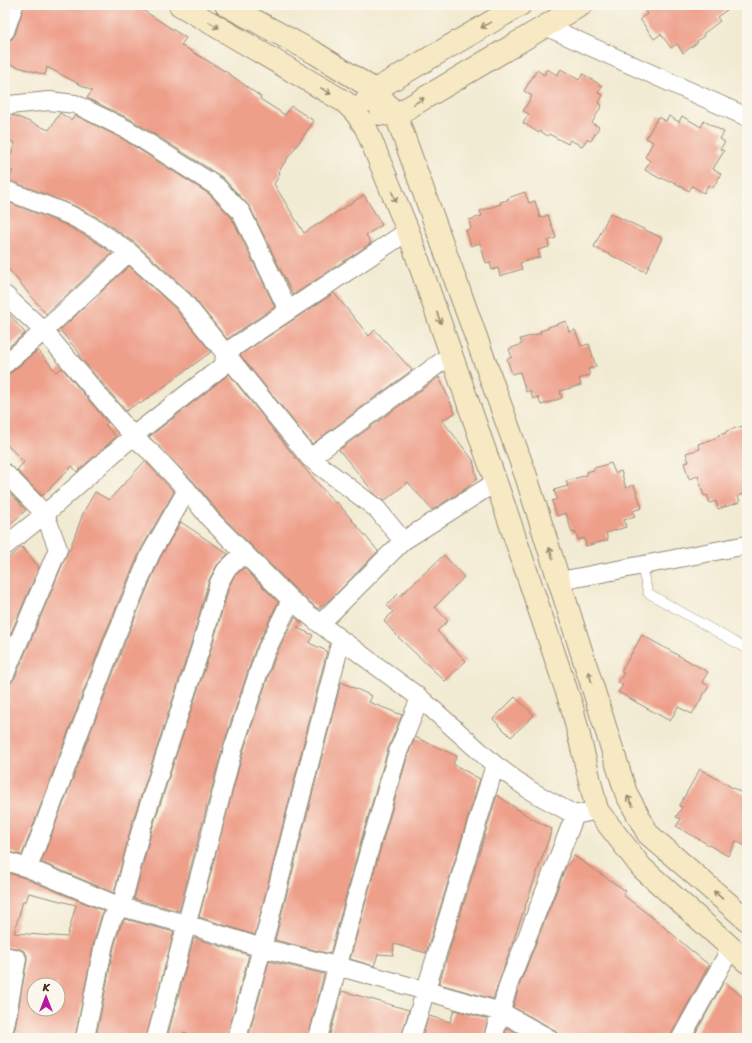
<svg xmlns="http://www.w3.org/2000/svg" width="752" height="1043" viewBox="0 0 752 1043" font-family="Sriracha,sans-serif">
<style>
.building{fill:#ee9f8a;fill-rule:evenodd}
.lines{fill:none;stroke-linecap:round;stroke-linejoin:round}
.lane-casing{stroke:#968a78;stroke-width:10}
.street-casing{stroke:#968a78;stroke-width:20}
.secondary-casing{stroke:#968a78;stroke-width:24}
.lane{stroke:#fff;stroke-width:9}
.street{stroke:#fff;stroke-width:18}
.secondary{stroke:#f6e9c3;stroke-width:22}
.oneway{stroke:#988a70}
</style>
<rect width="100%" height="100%" fill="#fbf7ec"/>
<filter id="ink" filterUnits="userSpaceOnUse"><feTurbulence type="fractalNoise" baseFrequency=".025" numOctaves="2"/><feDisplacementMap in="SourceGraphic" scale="8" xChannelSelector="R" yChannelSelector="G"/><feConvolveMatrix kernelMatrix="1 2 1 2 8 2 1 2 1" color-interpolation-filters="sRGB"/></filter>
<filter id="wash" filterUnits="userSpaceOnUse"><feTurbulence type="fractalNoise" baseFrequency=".012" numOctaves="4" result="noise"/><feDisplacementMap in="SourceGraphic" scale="16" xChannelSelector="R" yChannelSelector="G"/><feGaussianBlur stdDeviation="0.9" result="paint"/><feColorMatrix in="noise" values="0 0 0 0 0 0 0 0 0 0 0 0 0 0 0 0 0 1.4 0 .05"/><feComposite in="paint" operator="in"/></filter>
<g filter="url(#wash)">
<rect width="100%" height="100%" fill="#f2ebd3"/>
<g id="blocks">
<!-- building -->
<path class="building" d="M24,5h111l51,33 -5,7 47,28 33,24 -1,2 25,16 6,-9 23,15 -36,51 2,2 -6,10 30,49 60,-38 18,30 -16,10 5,8 -78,52 -43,-88 -28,-30 -90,-57 -45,-22 5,-7 -45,-24 -2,8 -40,-12v-22l7,-2 3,-4z
M641,5h93l-17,12 3,4 -17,13 1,2 -7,5 1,1 -15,11 -6,-9 -6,4 -10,-14 -7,5 -14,-20 7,-5z
M547,69l10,6 4,-6 18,11 4,-6 19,12 -4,7 5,2 -4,8 3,2 -10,18 7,4 -8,14 -4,-2 -5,7 -12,-6 -2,4 -19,-10 -1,2 -8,-5 -1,2 -16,-10 6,-9 -6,-3 9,-15 -8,-5 13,-21 7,5z
M60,113l11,7 4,-5 46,23 88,56 23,24 43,89 -48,32 -37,-46 -55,-50 -33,-23 -27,-14 -66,-26 4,-9 -7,-3 9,-25 -10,-4v-22l6,2 2,-4 36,15z
M669,116l10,6 3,-6 19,11 3,-6 20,11 -4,7 5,3 -5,7 4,2 -11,18 8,5 -8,14 -5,-3 -4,8 -12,-7 -3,5 -19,-11 -1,2 -7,-4 -1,1 -16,-9 5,-9 -5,-4 8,-15 -7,-4 12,-21 8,4z
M525,192l4,11 6,-2 5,17 8,-3 8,23 -8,3 1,6 -11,3 2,7 -20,6 2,6 -22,7 -2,-8 -6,2 -2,-8 -4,1 -6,-20 -9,3 -5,-16 5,-1 -2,-9 13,-4 -2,-5 21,-7 -1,-2 8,-2v-2z
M10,203l56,22 24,13 22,15 -66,61 -41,-49v-53z
M610,213l52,25 -16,34 -52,-25z
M129,266l46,42 36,44 -71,52 -1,-2 -13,9 -47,-55 1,-2 -20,-24z
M334,293l35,43 6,-6 37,40 -100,74 -72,-89z
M5,309l20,24 -20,17z
M566,321l3,11 6,-2 6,16 8,-2 7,23 -8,2 2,6 -11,4 2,6 -21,6 2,7 -21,7 -3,-8 -5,2 -3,-9 -4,2 -6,-20 -8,2 -5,-15 5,-2 -3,-8 13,-5 -2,-5 21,-6 -1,-2 9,-3 -1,-1z
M38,350l18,22 6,-4 46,55 -3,2 11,12 -39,35 -5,-6 -30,30 -25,-26 7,-8 -19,-19v-69l7,-2z
M229,374l69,87 37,42 2,-1 41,49 -44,45 -16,13 -20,-17 -80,-80 -23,-29 -46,-46z
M439,377l16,36 -13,7 31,40 4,19 -12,10 -33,21 -24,-28 -24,19 -8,-6 -37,-45z
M743,426l4,12v55l-9,3 2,6 -22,7 -2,-8 -6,2 -3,-8 -3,1 -6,-20 -9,3 -5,-16 5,-1 -3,-9 14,-4 -2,-5 21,-7 -1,-2 8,-2v-2z
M145,461l29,31 -33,57 -36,85 -83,221 -17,-4v-167l6,-1 4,-5 53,-127h1l15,-40 11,-19 14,8z
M611,463l4,10 6,-2 5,17 8,-3 8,23 -9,3 2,6 -11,3 2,7 -20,6 2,7 -22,6 -2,-8 -6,2 -3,-8 -3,1 -6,-20 -9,3 -5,-15 5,-2 -3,-9 14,-4 -2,-5 21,-6 -1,-3 8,-2v-2z
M5,488l21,22 -21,19z
M181,522l47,32 -11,11 -8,15 -18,64 -59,179 -18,70 -73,-31 84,-220 35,-84z
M22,547l17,20 -34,80v-86z
M444,555l20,22 -29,30 13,14 -11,10 29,30 -21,20 -46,-43 -15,-17 9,-9 -6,-7 11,-11 2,2z
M244,568l34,34 -23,48 -32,96 -44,165 -45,-12 18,-70 59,-179 18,-63 5,-11z
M295,617l7,6 -5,5 16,7 -4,8 18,8 -72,284 -56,-18 44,-165 32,-95z
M642,635l66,37 -6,10 7,4 -17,28 -14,-7 -8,14 -52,-29 5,-7 -5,-3 6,-9 -3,-1z
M341,682l31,14 -3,6 33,13 -14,34 -26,88 -32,117 -55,-14z
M515,697l19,18 -23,22 -18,-18z
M415,737l42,19 -4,8 27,15 -54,174 -32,-9 -1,11 -15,-1 -4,12 -24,-7 32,-116 26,-88z
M700,769l47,27v51l-11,-6 -8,15 -52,-30 5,-7 -5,-2 6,-10 -3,-1z
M497,795l32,22 23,12 -59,170 -54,-15z
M574,856l52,35 -3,4 34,26 36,31 16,13 -37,68 -1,5h-113l-1,-5 -4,-4 -40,-22 6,-21 46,-117z
M5,872l19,6 80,33 -3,6 -7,25 -19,96h-66v-3l4,-3 2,-4 12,-68v-5l-3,-4 -4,-2 -15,-3zM29,893l47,12 -9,32 -53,-4 9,-32h3zM34,985h24v24h-24z
M125,919l49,13 -28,106h-50l18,-91 7,-22z
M194,938l55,17 -22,83h-26l-17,-6 -1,6h-16z
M269,961l55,13 -16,64h-60z
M724,981l23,20v37h-54z
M342,991l67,19 -8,28h-72z
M454,1010l34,9 -5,19h-61l7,-22 21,6z
M507,1027l19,11h-22z"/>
</g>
</g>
<g filter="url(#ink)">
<use href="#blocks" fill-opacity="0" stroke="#968a78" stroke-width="1"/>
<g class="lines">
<defs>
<path id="lane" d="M641,565l7,28 99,56"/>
<path id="street" d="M545,26l202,91
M5,31l9,-26
M5,104l4,1 40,-4 26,3 51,25 90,57 25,26 47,98
M5,190l65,25 26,14 33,23 54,49 127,157 67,51 26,32
M5,295l39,36 89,105 20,18 34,36 23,29 81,81 29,24 100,74 75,67 36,26 44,24 22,-5
M5,364l39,-33 85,-79
M310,458l142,-104
M5,473l40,41 13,35 -53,125
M5,546l40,-32 88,-78 91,-71 1,-12 183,-122
M560,581l187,-36
M320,624l83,-83 93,-59
M5,861l23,7 93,39 65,17 76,24 75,18 164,46 47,26
M28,868l87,-230 36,-85 36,-63
M5,956l12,3 -12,67
M85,1038l19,-94 7,-24 10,-13 21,-81 59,-179 18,-64 7,-13 18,-17
M156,1038l61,-227 16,-62 32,-96 26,-53
M237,1038l25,-90 79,-308
M318,1038l54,-198 26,-88 22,-54
M411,1038l84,-273
M493,1038l16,-55 66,-168
M681,1038l50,-90"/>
<path id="secondary" d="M180,5l165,97 11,11 10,15 42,103 98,280 66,196 25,103 45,58 105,94
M226,5l89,48 60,37 21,25 130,361 100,317 22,41 99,86
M366,101l9,-11 145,-85
M381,114l15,1 185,-110"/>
</defs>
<!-- lane casing -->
<use href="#lane" class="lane-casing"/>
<!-- street casing -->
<use href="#street" class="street-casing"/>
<!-- secondary casing -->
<use href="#secondary" class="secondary-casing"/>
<!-- lane -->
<use href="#lane" class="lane"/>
<!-- street -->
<use href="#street" class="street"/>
<!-- secondary -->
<use href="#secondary" class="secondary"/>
</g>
<!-- one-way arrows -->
<defs><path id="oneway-shaft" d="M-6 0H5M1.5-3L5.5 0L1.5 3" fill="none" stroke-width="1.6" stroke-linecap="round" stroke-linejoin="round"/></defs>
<g class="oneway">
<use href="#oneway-shaft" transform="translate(214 25) rotate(31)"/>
<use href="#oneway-shaft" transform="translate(486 25) rotate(150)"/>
<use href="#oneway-shaft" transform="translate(326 91) rotate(31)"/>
<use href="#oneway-shaft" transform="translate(419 101) rotate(-31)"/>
<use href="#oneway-shaft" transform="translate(394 197) rotate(68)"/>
<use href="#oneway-shaft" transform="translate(439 318) rotate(70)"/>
<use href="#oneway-shaft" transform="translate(551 553) rotate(-108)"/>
<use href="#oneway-shaft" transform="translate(590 677) rotate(-108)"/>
<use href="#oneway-shaft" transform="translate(630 801) rotate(-119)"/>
<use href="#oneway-shaft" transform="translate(718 895) rotate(-139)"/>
</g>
</g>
<!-- margin -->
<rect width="752" height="1043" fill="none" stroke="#fbf7ec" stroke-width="20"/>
<!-- north arrow -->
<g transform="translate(46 997)"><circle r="19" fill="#fbf7ec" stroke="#aea59a"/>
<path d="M0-3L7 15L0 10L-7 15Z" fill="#b5179e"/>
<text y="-6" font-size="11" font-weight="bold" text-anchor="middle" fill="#3b2a1e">K</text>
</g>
</svg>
